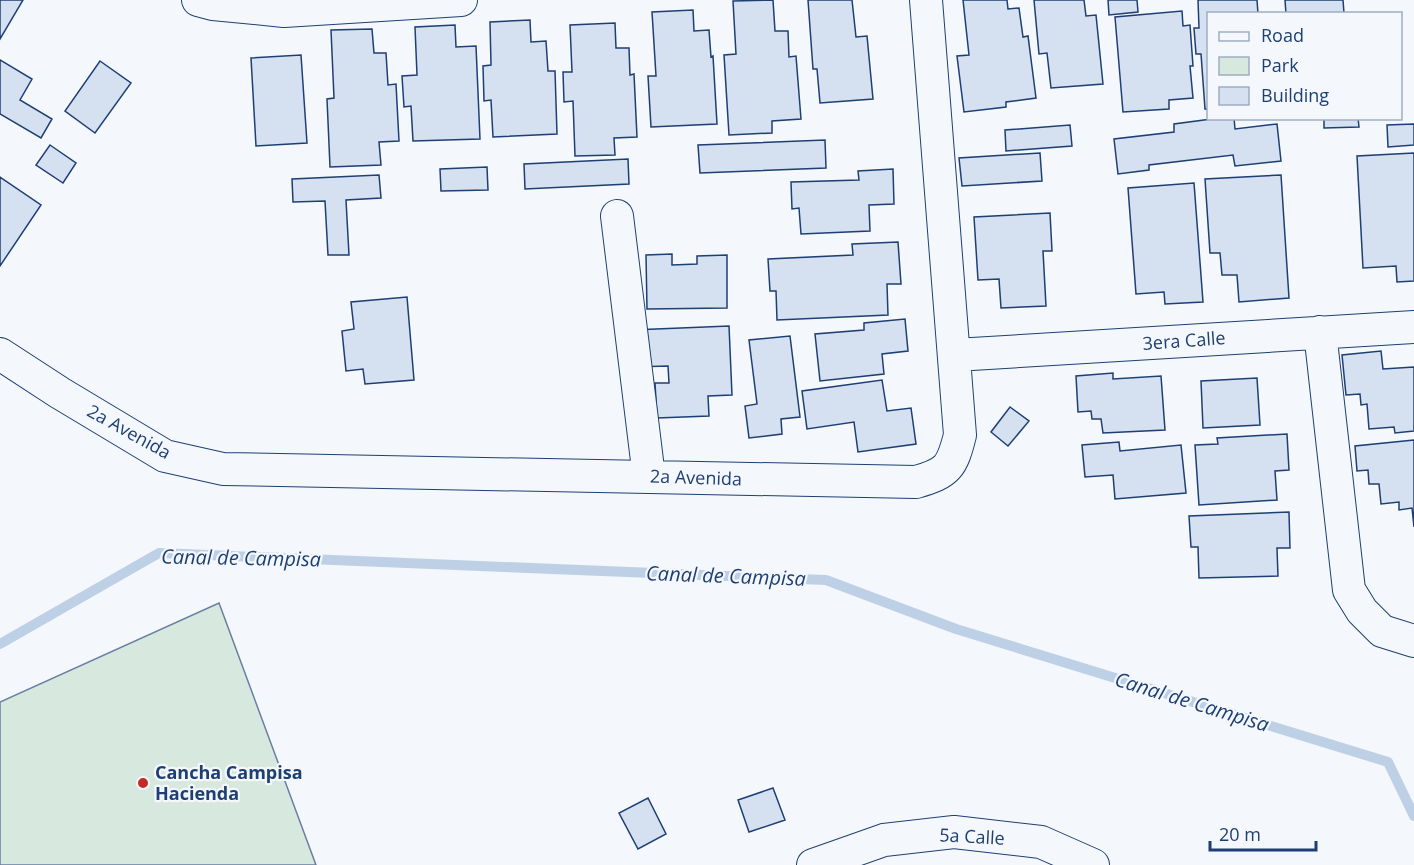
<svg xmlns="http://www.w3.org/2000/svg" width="1414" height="865" viewBox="0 0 1414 865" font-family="'Open Sans',sans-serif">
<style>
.green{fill:#d7e8df;stroke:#687fa3;stroke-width:1.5}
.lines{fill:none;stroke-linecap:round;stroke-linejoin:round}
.stream{stroke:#bed0e5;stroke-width:10}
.building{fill:#d5e0f0;stroke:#1d3f73;stroke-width:1.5}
.minor-casing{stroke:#1d3f73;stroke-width:34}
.minor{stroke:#f4f7fb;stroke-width:32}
.poi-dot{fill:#c62828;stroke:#f4f7fb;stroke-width:2}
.labels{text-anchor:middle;stroke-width:4.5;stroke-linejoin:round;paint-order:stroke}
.street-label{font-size:18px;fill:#1d3f73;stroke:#f4f7fb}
.poi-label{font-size:18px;font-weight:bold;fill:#1d3f73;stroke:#f4f7fb;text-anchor:start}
.water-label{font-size:20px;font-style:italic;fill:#1d3f73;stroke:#f4f7fb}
</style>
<rect width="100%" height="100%" fill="#f4f7fb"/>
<!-- green -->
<path class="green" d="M219,603l97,262h-316v-163z"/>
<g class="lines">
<!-- stream -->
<path class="stream" d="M0,644l159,-91 667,27 130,49 432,133 26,54"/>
</g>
<!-- building -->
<path class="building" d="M0,0h23l-23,39z
M773,0l2,31h13l1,26 7,-1 5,63 -29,2v12l-43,2 -5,-80 12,-1 -3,-53z
M808,0h44l4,37 11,-1 6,63 -53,4 -3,-34h-4z
M963,0h44l1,9 11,-1 4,29 5,-1 8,62 -30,4v5l-42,5 -7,-56 12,-1z
M1034,0h50l2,16 10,-1 7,69 -52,4 -4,-35 -8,1z
M1108,0h29l1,12 -29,3z
M1198,0h59l1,14h-50v95h-3l-4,-55h-5l-2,-26h5z
M1285,0h58l1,13 10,1h-68z
M693,10l1,21 15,-1 2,27 2,-1 4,68 -66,3 -3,-51h8l-4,-64z
M1182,11l1,15 7,-1 3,41h-3l3,32 -24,2v9l-46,3 -8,-95z
M530,20l1,22 15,-1 2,30h7l2,63 -64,3 -2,-37 -7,1 -1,-35 8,-1 -1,-43z
M615,23l1,25h13l1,27 4,-1 3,63 -23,1 1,17 -40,1 -2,-55 -9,1 -1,-30h9l-2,-47z
M455,25l1,22 20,-1 4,93 -67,2 -2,-35 -7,1 -2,-31 15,-1 -2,-48z
M372,29l2,24h12l2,32 8,-1 3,57 -20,1 2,23 -51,2 -3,-68 7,-1 -3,-68z
M301,55l6,88 -51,3 -5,-88z
M0,60l32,19 -12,21 32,19 -11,19 -41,-24z
M100,61l31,22 -36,50 -30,-22z
M1219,118h15l1,11 42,-5 4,37 -46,5 -2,-11 -84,10v5l-31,4 -4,-35 60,-7v-8z
M1324,118h34l1,9 -35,1z
M1414,124v21l-26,2 -1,-22z
M1070,125l2,21 -66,5 -1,-21z
M825,140l1,28 -126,5 -2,-28z
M50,145l26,18 -13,20 -27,-18z
M1040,153l2,28 -80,5 -3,-28z
M1414,153v128l-17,1 -1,-16 -33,2 -6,-112z
M628,159l1,25 -104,5 -1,-25z
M487,167l1,23 -47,1 -1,-22z
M893,169l1,35 -25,1 1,26 -69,3 -2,-26 -7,1 -1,-27 68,-2 -1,-9z
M379,175l2,23 -35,2 3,55h-21l-3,-54 -32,1 -1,-23z
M1281,175l8,123 -50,4 -2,-27h-15l-2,-22h-10l-5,-74z
M0,177l41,28 -41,61z
M1194,183l9,119 -38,2 -1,-12 -28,2 -8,-106z
M1050,213l2,38h-9l3,55 -45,2 -2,-29 -21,1 -4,-63z
M898,242l3,42h-14l1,31 -111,5 -1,-29h-6l-2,-32 85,-4 -1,-11z
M672,254v11l25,-1v-8l30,-1v53l-80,1 -1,-54z
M407,297l7,83 -49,4 -2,-15 -17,2 -4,-40 12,-2 -3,-27z
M905,319l3,32 -26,3 2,20 -64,7 -5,-47 49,-4v-7z
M729,326l3,69 -24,1 1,20 -52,2 -2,-35h14l-1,-17 -35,1 -1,-37z
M790,336l10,81 -19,2 1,15 -33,4 -4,-32 12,-2 -8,-64z
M1381,351l2,18 31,-2v64l-19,2 -1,-6 -25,2 -2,-25 -6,1 -1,-11 -14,1 -4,-40z
M1113,373v6l48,-3 4,54 -62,3 -2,-14h-9l-1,-8 -13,1 -2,-36z
M1257,378l3,47 -57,3 -2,-47z
M882,380l5,31 24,-3 5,36 -58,8 -4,-30 -47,7 -5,-38z
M1010,407l19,14 -21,25 -17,-14z
M1287,434l2,36 -14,1 2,29 -78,5 -4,-60 23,-1 -1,-6z
M1414,440v87l-2,-19 -13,2v-8l-18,2 -2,-20h-10l-1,-14 -11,1 -2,-25z
M1119,442l1,9 61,-6 5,48 -71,6 -2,-24 -28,2 -3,-32z
M1289,512l1,36h-13l1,28 -79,2 -1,-31h-7l-2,-31z
M773,788l12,32 -36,12 -11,-32z
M648,798l18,36 -28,15 -19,-36z"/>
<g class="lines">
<defs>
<path id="minor" d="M198,0l15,4 71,7 177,-11
M617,216l32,261
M1320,332l29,258 13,21 20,20 32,10
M0,354l60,39 105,63 58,13 693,13c32,-9 36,-15 44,-47l-34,-435
M955,355l459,-28
M813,865l71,-25 70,-8 87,10 52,23"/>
</defs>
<!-- minor casing -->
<use href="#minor" class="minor-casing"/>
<!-- minor -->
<use href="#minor" class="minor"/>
</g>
<!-- markers -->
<circle class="poi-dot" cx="143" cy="783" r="6"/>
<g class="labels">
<!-- street labels -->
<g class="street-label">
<text transform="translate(1184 341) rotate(-4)" y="6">3era Calle</text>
<text transform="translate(129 432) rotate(29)" y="6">2a Avenida</text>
<text transform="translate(696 478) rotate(2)" y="6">2a Avenida</text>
<text transform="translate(972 837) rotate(3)" y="6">5a Calle</text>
</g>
<!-- poi labels -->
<g class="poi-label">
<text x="155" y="779">Cancha Campisa<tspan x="155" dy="21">Hacienda</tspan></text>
</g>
<!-- water labels -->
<g class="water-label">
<text transform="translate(241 558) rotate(1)" y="7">Canal de Campisa</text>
<text transform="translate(726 576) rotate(2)" y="7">Canal de Campisa</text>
<text transform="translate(1192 702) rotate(17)" y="7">Canal de Campisa</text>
</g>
</g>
<!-- legend -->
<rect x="1207" y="12" width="195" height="108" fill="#f4f7fb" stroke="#9eadc5" stroke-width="1.5"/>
<rect x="1219" y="32" width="30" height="9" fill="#f4f7fb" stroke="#9eadc5" stroke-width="1.5"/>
<text x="1261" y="42" font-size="18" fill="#1d3f73">Road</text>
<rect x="1219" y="57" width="30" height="18" fill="#d7e8df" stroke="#9eadc5" stroke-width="1.5"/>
<text x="1261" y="72" font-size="18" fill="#1d3f73">Park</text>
<rect x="1219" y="87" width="30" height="18" fill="#d5e0f0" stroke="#9eadc5" stroke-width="1.5"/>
<text x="1261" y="102" font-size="18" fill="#1d3f73">Building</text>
<!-- scale -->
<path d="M1210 841v9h106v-9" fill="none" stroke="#1d3f73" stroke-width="3"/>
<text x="1219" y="841" font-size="18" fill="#1d3f73" stroke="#f4f7fb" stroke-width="4.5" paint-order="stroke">20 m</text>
</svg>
